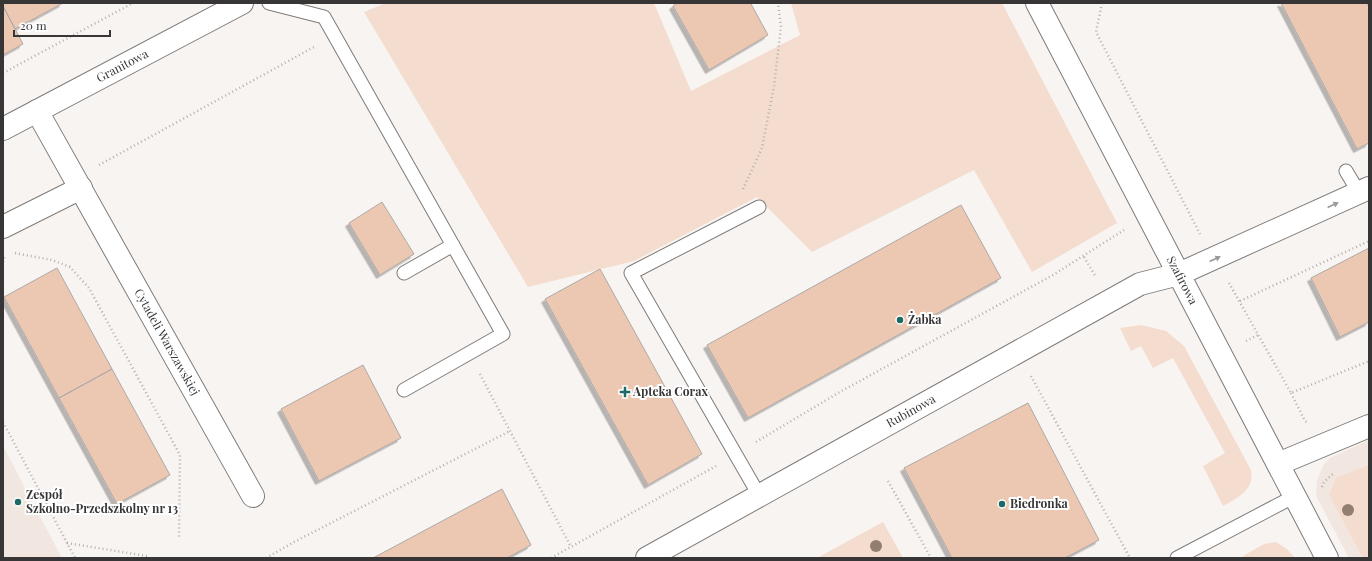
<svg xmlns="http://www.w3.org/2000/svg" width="1372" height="561" viewBox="0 0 1372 561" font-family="'Playfair Display',serif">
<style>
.built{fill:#f1e6e0}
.green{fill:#f4dcce}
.building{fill:#ecc8b2;stroke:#aca9a7;filter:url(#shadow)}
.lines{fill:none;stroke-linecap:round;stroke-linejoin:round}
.service-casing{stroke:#7e7b79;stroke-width:15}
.minor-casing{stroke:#7e7b79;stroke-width:24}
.path{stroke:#b3b0af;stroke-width:2.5;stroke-dasharray:1 3;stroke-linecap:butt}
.service{stroke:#fff;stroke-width:13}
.minor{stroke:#fff;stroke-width:22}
.tree{fill:#937f70}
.oneway{fill:#9b9a9a}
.poi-dot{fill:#1d6966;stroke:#fff;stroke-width:1.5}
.labels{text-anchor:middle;stroke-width:4;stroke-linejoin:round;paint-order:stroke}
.street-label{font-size:12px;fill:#373535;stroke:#fff}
.poi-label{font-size:12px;font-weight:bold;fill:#373535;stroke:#fff;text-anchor:start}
</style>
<defs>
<filter id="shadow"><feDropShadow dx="-3.5" dy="3.5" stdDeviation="0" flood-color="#0004"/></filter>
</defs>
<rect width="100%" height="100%" fill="#f8f4f2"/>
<!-- built -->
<path class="built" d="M1369,440v118h-20l-33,-62 1,-16 7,-16 6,-6z
M3,446l59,112h-59z"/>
<!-- green -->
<path class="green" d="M386,3h268l37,88 109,-56 -9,-32h211l115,220 -85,49 -58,-102 -162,82 -55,-55 -123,64 -106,26 -164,-275z
M1141,325l25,6 18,15 67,124c4,19 -13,28 -28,36l-20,-40 22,-13 -52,-95 -20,10 -12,-22 -10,5 -11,-23z
M1369,465v93h-6l-34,-63 7,-17z
M883,522l20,36h-86z
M1276,542l11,7 8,9h-51l-1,-2 21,-12z"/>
<!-- building -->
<path class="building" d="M3,3h60l-48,26 -12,-23z
M677,3h76l-2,1 17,31 -59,35 -36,-64z
M1281,3h86l2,4v136l-12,6z
M3,6l20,38 -20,11z
M382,202l32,52 -34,21 -31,-52z
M961,205l40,73 -253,140 -41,-73z
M1369,248v74l-29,15 -29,-59z
M57,268l55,101 -53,29 -55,-101z
M600,269l102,185 -54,31 -103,-186z
M363,365l38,73 -82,43 -38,-72z
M112,369l58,106 -53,29 -58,-106z
M1028,403l71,137 -34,18h-113l-48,-90z
M502,489l29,56 -24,13h-134z"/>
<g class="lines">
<defs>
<path id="service" d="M269,3l55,14 179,317 -99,56
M1346,171l13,22
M404,273l49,-28
M759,495l-128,-222 128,-66
M1177,558l118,-62"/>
<g id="minor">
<path id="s1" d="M1037,3l290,555"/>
<path id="s2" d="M37,111l216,385"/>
<path id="s3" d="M3,129l239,-126"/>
<path d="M3,227l78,-39"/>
<path d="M1278,464l91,-38"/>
<path id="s4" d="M647,558l493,-274 39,-10 190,-86"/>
</g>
</defs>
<!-- service casing -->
<use href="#service" class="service-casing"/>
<!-- minor casing -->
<use href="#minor" class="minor-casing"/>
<!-- path -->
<path class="path" d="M1102,3l-6,29 104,202
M3,73l130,-70
M99,165l215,-118
M743,189l19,-41 12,-62 7,-59 -3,-24
M15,253l37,7 18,7 19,21 91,167 -1,83
M1084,257l12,20
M3,262l2,-7
M1229,283l62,110 78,-32
M1240,301l129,-60
M1246,341l12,-6
M480,374l91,173
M1031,376l99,182
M1291,393l14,28 2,1
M3,422l72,136
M756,442l82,-49 215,-118 71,-45
M888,481l43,77
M1322,487l2,-5 10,-9
M67,543l80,13
M266,558l28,-16 216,-111
M551,558l165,-92"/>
<!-- service -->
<use href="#service" class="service"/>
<!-- minor -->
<use href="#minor" class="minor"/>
</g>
<!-- trees -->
<g class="tree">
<circle cx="1348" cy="510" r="6"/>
<circle cx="876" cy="546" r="6"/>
</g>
<!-- one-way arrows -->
<defs><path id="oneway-solid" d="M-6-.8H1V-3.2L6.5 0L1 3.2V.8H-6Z"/></defs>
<g class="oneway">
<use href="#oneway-solid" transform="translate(1333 205) rotate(-25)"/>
<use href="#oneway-solid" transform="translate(1215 259) rotate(-24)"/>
</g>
<!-- markers -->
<g class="poi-dot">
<circle cx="900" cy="320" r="4"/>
<path d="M623 386h4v4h4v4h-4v4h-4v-4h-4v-4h4z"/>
<circle cx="18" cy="502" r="4"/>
<circle cx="1002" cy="504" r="4"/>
</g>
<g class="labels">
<!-- street labels -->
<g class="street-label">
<text dy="4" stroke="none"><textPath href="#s3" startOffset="135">Granitowa</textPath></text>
<text dy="4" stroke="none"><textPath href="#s1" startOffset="313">Szafirowa</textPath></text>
<text dy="4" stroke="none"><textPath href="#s2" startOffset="265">Cytadeli Warszawskiej</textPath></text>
<text dy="4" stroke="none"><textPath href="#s4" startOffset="302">Rubinowa</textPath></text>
</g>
<!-- poi labels -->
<g class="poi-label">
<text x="908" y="324">Żabka</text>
<text x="633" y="396">Apteka Corax</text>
<text x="26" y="499">Zespół<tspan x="26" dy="14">Szkolno-Przedszkolny nr 13</tspan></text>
<text x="1010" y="508">Biedronka</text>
</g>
</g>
<!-- border -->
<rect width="1372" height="561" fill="none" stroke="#373535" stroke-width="8"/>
<!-- scale -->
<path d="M14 30v6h96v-6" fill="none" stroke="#373535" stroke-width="2"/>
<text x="20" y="30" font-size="12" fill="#373535" stroke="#ffffff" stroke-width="3" paint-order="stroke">20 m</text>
</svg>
